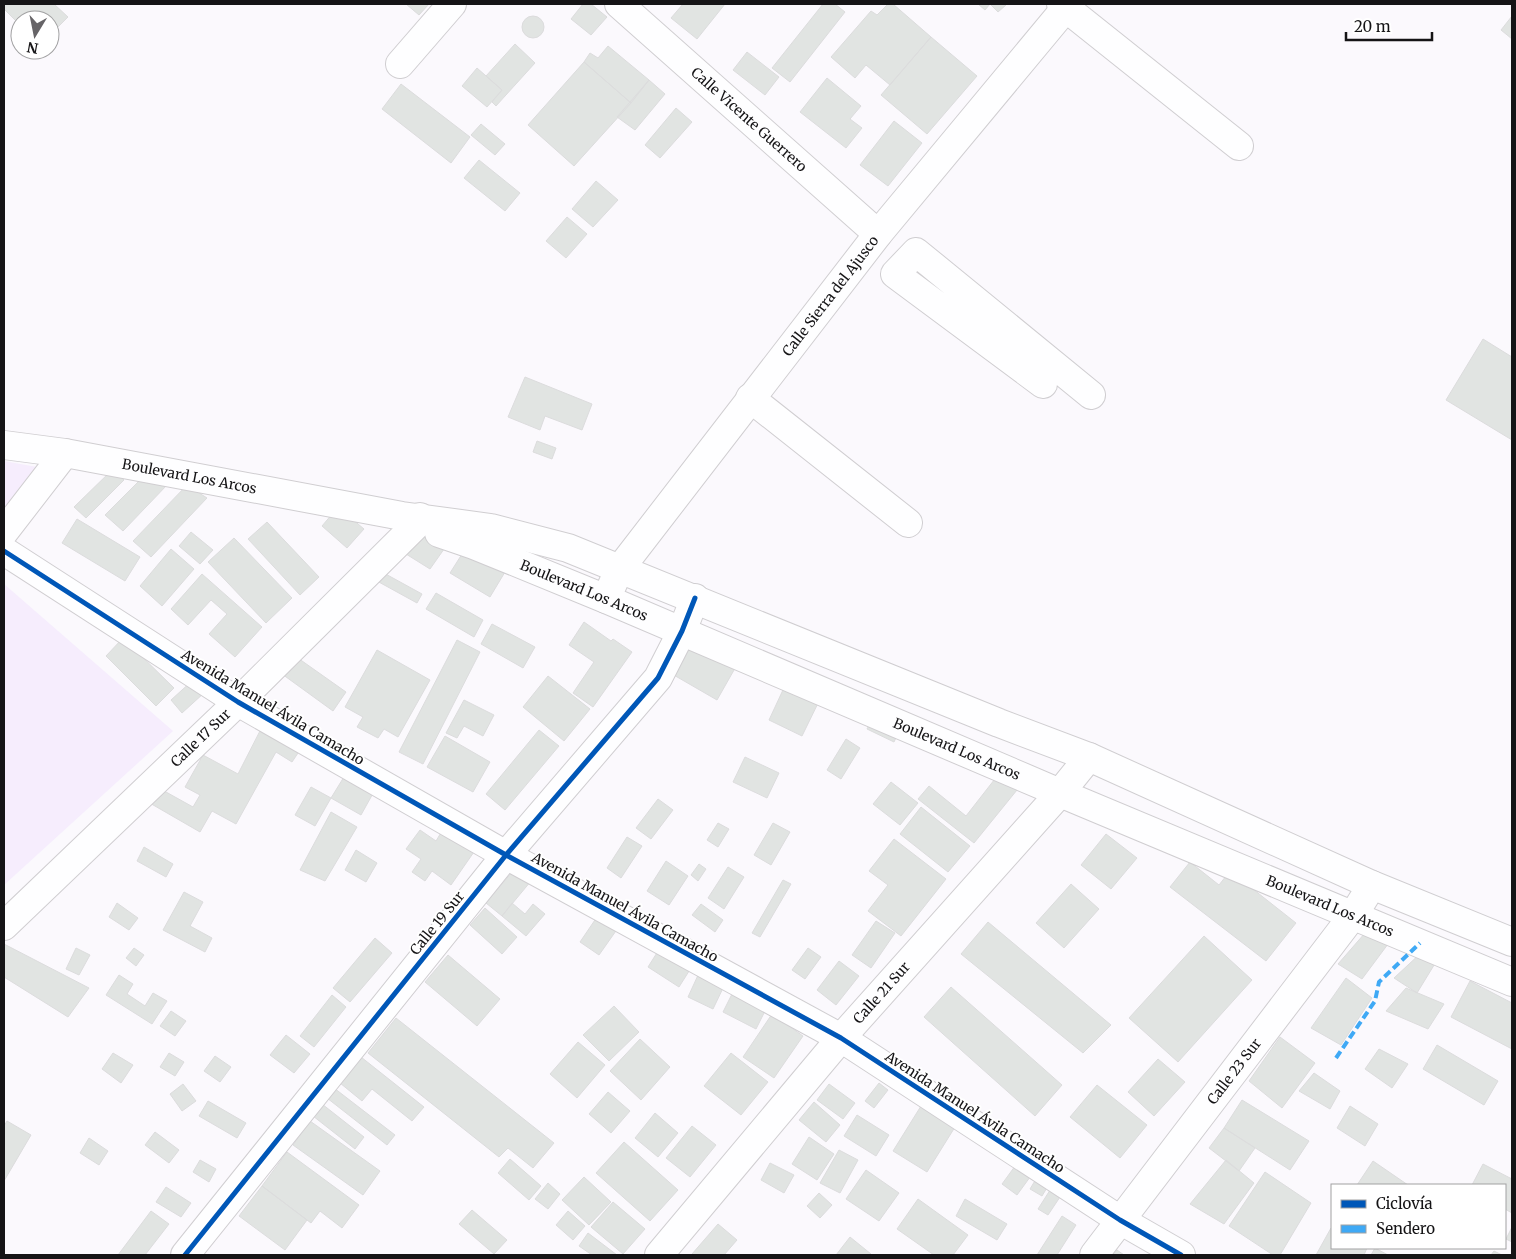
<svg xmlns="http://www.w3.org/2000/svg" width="1516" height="1259" viewBox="0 0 1516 1259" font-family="Merriweather,serif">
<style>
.green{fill:#f6edfd}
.building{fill:#e1e4e2;stroke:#dcdcdd}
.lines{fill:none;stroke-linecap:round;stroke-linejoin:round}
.street-casing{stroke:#d0ced1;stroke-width:30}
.secondary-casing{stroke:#d0ced1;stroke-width:30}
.street{stroke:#fefeff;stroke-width:28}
.secondary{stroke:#fefeff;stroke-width:28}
.quiet{stroke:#3fa9f5;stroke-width:4;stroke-dasharray:8 4;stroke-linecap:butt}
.cycleway-casing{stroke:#fff;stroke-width:8}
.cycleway{stroke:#0057b8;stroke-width:5}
.labels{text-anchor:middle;stroke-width:4;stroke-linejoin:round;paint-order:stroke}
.street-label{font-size:14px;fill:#151416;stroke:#fff}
</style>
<rect width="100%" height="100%" fill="#fbf9fd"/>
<!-- green -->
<path class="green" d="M4,461l33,6 -33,43z
M4,584l169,147 -169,154z"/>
<!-- building -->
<path class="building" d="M4,4h50l14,13 -18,18v-15h-30v5l-16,-16z
M406,4h23l-10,11z
M583,4h8l16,13 -16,18 -20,-16z
M683,4h42l-28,35 -26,-21z
M823,4h12l10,8 -55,70 -18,-14z
M888,4h5l38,33 -41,48 -24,-20 -11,13 -24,-21 40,-46 6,4z
M978,4h27l1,1 -8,7 -8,-8 -5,6z
M522 27a11 11 0 1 1 22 0a11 11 0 1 1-22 0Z
M1512,16v23l-11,-9z
M931,37l46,39 -50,58 -46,-39z
M515,44l20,19 -39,43 -4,-4 10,-12 -16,-14z
M608,46l41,34 -18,23 -47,-41 6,-9 8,5z
M747,52l32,25 -14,18 -32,-25z
M584,62l47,41 -57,63 -46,-41z
M477,68l25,22 -15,17 -25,-21z
M827,78l34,28 -11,13 12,9 -16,20 -46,-36z
M649,80l16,14 -30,36 -18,-13z
M401,84l69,53 -19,26 -69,-54z
M676,108l16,14 -32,36 -15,-13z
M894,121l28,22 -34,43 -28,-21z
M481,124l24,20 -10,11 -24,-20z
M479,160l41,33 -15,18 -41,-33z
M596,181l22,19 -25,27 -21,-18z
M567,217l20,17 -21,24 -20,-17z
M1483,339l29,18v83l-66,-40z
M525,377l67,27 -10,26 -37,-14 -5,14 -32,-13z
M537,441l19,7 -4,11 -19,-7z
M113,469l11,11 -38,38 -12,-11z
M148,472l20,12 -45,47 -18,-16z
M187,485l20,13 -56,59 -18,-16z
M338,507l26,22 -17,19 -25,-22z
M77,519l63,38 -15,24 -63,-38z
M267,522l52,55 -19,18 -52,-56z
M191,532l22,18 -13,14 -21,-18z
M425,535l24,7 -19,27 -24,-15z
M234,538l58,60 -26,25 -58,-61z
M469,543l39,24 -18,30 -40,-24z
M171,549l23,20 -32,37 -22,-20z
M382,572l40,22 -5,9 -40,-22z
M202,574l60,53 -27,30 -26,-23 18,-20 -16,-14 -23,25 -17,-16z
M436,593l47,27 -9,17 -48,-28z
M584,622l27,19 2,-2 19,13 -39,55 -20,-14 21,-31 -25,-17z
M492,624l43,23 -12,21 -42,-24z
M693,637l45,26 -21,37 -45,-26z
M123,638l51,50 -18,18 -50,-50z
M457,640l23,12 -57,112 -24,-12z
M377,650l53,30 -32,57 -14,-8 -6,9 -21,-11 6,-10 -18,-10z
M295,656l51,36 -13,19 -51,-37z
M548,676l42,33 -26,32 -41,-34z
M789,677l34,16 -21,43 -33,-16z
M193,680l11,13 -22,20 -11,-13z
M464,700l30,15 -11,21 -19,-10 -7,12 -11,-5z
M874,716l26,13 -6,13 -27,-13z
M263,725l35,28 -6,9 -16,-10 -40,72 -24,-13 -12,21 -52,-30 9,-15 36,20 7,-12 -15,-8 18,-32 35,19z
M539,730l20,16 -54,64 -19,-16z
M445,736l45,26 -17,30 -46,-25z
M846,739l14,9 -19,31 -14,-9z
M745,757l34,16 -12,25 -34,-16z
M347,772l29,16 -15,27 -30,-17z
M998,775l19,15 -43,53 -56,-44 11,-13 37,30z
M891,782l27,21 -18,22 -27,-21z
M311,787l20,11 -16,28 -20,-11z
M658,799l15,11 -22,29 -15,-11z
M921,807l49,39 -22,26 -48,-38z
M331,812l26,15 -32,54 -25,-11z
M718,823l11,6 -11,18 -11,-7z
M773,823l17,9 -19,33 -17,-10z
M445,826l31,23 -25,36 -19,-14 -7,10 -13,-9 9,-13 -15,-10 14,-19 16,11z
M1106,834l31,24 -26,31 -30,-24z
M627,837l15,9 -21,32 -14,-10z
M894,839l52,40 -45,57 -33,-25 20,-26 -19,-14z
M144,847l29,17 -7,13 -29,-16z
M356,850l21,13 -11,19 -21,-12z
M666,861l22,15 -19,29 -22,-14z
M1190,862l29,23 11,-14 66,52 -30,38 -96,-74z
M699,864l7,5 -8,12 -7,-6z
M518,865l18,10 -34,41 -16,-13z
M728,867l16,10 -20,32 -16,-11z
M783,880l8,4 -31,53 -8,-4z
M1071,884l28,25 -35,39 -28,-25z
M184,892l19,10 -13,24 22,12 -7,14 -42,-22z
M117,903l21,15 -9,12 -20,-13z
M512,903l13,11 8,-10 12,10 -19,22 -24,-20z
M701,904l22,16 -8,12 -23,-17z
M485,908l32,29 -15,17 -32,-29z
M599,914l19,14 -19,27 -19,-13z
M876,921l19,12 -24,35 -19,-13z
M988,922l123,103 -28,28 -122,-99z
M1372,925l22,11 -32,43 -24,-15z
M1204,936l48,44 -74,82 -49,-44z
M375,938l17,15 -42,49 -17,-14z
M4,944l85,44 -21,29 -64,-40z
M76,948l14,7 -11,20 -13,-6z
M134,948l10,7 -8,11 -10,-8z
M660,948l31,20 -12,19 -31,-20z
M808,948l13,9 -16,22 -13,-9z
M1422,952l17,5 -22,36 -23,-15z
M448,955l52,44 -23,27 -52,-44z
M839,961l20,15 -23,29 -19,-15z
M699,973l25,13 -11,23 -25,-12z
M119,975l14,9 -6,10 18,12 8,-13 14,8 -15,23 -46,-29z
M1346,978l26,20 -31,47 -30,-17z
M1470,981l42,22v46l-61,-32z
M951,987l111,98 -27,31 -111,-99z
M735,988l33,17 -12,24 -33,-17z
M1406,988l38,16 -16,25 -42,-18z
M332,995l14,12 -32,40 -14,-11z
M614,1006l25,26 -30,29 -26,-26z
M171,1011l15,10 -11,15 -15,-10z
M772,1014l31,22 -29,42 -31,-21z
M396,1018l158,125 -21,25 -25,-20 -9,9 -131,-104z
M286,1035l24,19 -16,19 -24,-18z
M1280,1037l35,26 -33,45 -33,-27z
M640,1039l30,28 -29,33 -31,-29z
M578,1042l27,23 -28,33 -27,-24z
M1437,1045l61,36 -14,24 -61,-36z
M1379,1049l29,15 -16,24 -27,-19z
M113,1053l20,12 -12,18 -19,-14z
M169,1053l15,9 -9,14 -15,-9z
M731,1053l37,29 -27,33 -37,-29z
M215,1056l16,11 -11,15 -16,-11z
M361,1057l63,50 -12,14 -40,-32 -10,12 -22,-18z
M1158,1059l27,23 -31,34 -26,-24z
M1314,1073l26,18 -10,18 -31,-18z
M879,1083l9,7 -14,18 -9,-7z
M183,1084l13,17 -14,10 -12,-17z
M829,1084l26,19 -12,16 -26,-19z
M1097,1085l50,40 -27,33 -50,-41z
M334,1088l61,47 -8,10 -60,-47z
M608,1092l22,19 -19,22 -22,-19z
M1242,1100l67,41 -19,29 -66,-42z
M208,1101l38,22 -9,15 -38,-22z
M814,1102l26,23 -14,17 -27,-22z
M322,1104l42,33 -9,12 -42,-33z
M921,1106l34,21 -28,45 -34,-21z
M1350,1106l28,18 -13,22 -28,-18z
M655,1113l23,20 -20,24 -23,-19z
M857,1115l32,20 -13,21 -32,-20z
M7,1121l24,14 -27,46v-55z
M310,1121l70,50 -17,24 -70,-50z
M692,1126l24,19 -26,32 -24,-19z
M1224,1128l31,20 -16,23 -30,-23z
M155,1132l24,18 -10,13 -24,-18z
M809,1137l25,17 -17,26 -25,-16z
M89,1138l19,13 -9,14 -19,-12z
M624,1142l54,48 -28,31 -54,-48z
M839,1150l19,10 -18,33 -20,-10z
M287,1152l72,53 -17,23 -22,-17 -9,12 -49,-37z
M510,1159l31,27 -12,14 -31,-27z
M200,1160l16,9 -7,13 -16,-10z
M1226,1160l28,23 -30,41 -34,-20z
M1373,1161l35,24h-51z
M1018,1162l15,11 -16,22 -15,-11z
M770,1163l24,12 -10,18 -23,-13z
M1483,1164l29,15v34l-7,-4v-24h-33z
M866,1170l33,23 -20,28 -33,-22z
M1265,1172l46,31 -31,52h-7l-44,-29z
M1039,1174l12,7 -9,15 -12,-7z
M584,1177l27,25 -22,23 -27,-25z
M548,1183l12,11 -12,15 -13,-10z
M262,1186l45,34 -22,30 -46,-34z
M166,1187l25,16 -10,14 -25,-15z
M1052,1187l10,7 -14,21 -10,-6z
M819,1193l13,12 -12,13 -13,-12z
M918,1199l50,36 -15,20h-19l-37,-26z
M965,1199l42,25 -10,16 -41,-24z
M613,1202l32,27 -22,25 -32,-27z
M472,1210l35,30 -13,14 -35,-30z
M151,1211l18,13 -24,31h-27z
M568,1211l17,15 -12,14 -17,-15z
M1062,1216l14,9 -19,30h-20z
M718,1224l19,16 -13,15h-30l-2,-1z
M1512,1227v15l-6,-3z
M1331,1228l1,20h35l-3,7h-48z
M588,1233l29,22h-25l-13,-9z
M850,1237l21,17 -1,1h-34z
M1375,1248l13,7h-17z
M1117,1250l7,5h-11z
M1494,1251l8,4h-11z"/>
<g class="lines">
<defs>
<g id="street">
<path id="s1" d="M619,4l259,230"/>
<path d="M1061,4l178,142"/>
<path d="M400,64l52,-60"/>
<path d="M1043,384l-148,-110 21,-22 175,143"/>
<path d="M750,398l158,125"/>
<path id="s2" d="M606,599l13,-29 259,-336 191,-230"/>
<path id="s3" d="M4,926l234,-224 178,-177 4,-8"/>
<path d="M185,1255l321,-400 152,-177 24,-47 13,-33"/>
<path id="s4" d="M659,1255l182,-217 219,-245 29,-36"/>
<path id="s5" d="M1094,1255l260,-341 18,-29"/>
</g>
<g id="secondary">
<path id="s6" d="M4,445l61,8 337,63 89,12 77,20 431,175 90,34 283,128 140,57"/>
<path d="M4,532l61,-79"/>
<path id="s7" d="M439,533l35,12 132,54 454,194 452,189"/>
<path d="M4,551l234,151 268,153 335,183 279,182 61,35"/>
</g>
</defs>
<!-- street casing -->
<use href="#street" class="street-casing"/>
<!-- secondary casing -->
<use href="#secondary" class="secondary-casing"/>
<!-- street -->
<use href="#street" class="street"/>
<!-- secondary -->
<use href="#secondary" class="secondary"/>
<!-- quiet -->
<path class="quiet" d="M1336,1058l39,-57 4,-19 41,-39"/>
<defs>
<path id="cycleway" d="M4,551l234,151 268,153 335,183 279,182 61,35
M185,1255l321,-400 152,-177 24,-47 13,-33"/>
</defs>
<!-- cycleway casing -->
<use href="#cycleway" class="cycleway-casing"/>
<!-- cycleway -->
<use href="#cycleway" class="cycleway"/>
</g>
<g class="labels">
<!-- street labels -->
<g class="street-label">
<text dy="5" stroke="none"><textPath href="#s1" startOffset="174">Calle Vicente Guerrero</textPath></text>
<text dy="5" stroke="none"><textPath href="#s2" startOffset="378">Calle Sierra del Ajusco</textPath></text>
<text dy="5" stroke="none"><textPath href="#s6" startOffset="188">Boulevard Los Arcos</textPath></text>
<text dy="5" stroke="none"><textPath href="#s7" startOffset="156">Boulevard Los Arcos</textPath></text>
<text transform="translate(273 707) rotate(31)" y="5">Avenida Manuel Ávila Camacho</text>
<text dy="5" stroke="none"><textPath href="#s3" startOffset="272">Calle 17 Sur</textPath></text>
<text dy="5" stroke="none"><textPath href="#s7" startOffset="561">Boulevard Los Arcos</textPath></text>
<text dy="5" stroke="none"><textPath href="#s7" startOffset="966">Boulevard Los Arcos</textPath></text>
<text transform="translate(625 907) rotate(29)" y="5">Avenida Manuel Ávila Camacho</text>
<text transform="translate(437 923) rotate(-51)" y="5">Calle 19 Sur</text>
<text dy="5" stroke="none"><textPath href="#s4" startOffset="344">Calle 21 Sur</textPath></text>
<text dy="5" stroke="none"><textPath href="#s5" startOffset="231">Calle 23 Sur</textPath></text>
<text transform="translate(975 1112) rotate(33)" y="5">Avenida Manuel Ávila Camacho</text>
</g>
</g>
<!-- border -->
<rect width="1516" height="1259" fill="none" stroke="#151416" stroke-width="10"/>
<!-- legend -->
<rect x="1331" y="1184" width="175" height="65" fill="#ffffff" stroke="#a1a1a2"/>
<rect x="1341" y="1200" width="25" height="8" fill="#0057b8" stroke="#a1a1a2"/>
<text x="1376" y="1209" font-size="15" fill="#151416">Ciclovía</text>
<rect x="1341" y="1225" width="25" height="8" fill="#3fa9f5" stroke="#a1a1a2"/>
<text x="1376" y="1234" font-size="15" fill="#151416">Sendero</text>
<!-- north arrow -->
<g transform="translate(35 35) rotate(190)"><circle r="24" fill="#ffffff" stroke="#a1a1a2"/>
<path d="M0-4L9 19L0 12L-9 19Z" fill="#666467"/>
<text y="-8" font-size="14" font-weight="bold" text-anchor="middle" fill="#151416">N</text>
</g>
<!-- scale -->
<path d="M1346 32v8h86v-8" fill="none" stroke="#151416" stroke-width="2.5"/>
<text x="1354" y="32" font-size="15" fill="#151416" stroke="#ffffff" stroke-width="4" paint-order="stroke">20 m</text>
</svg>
